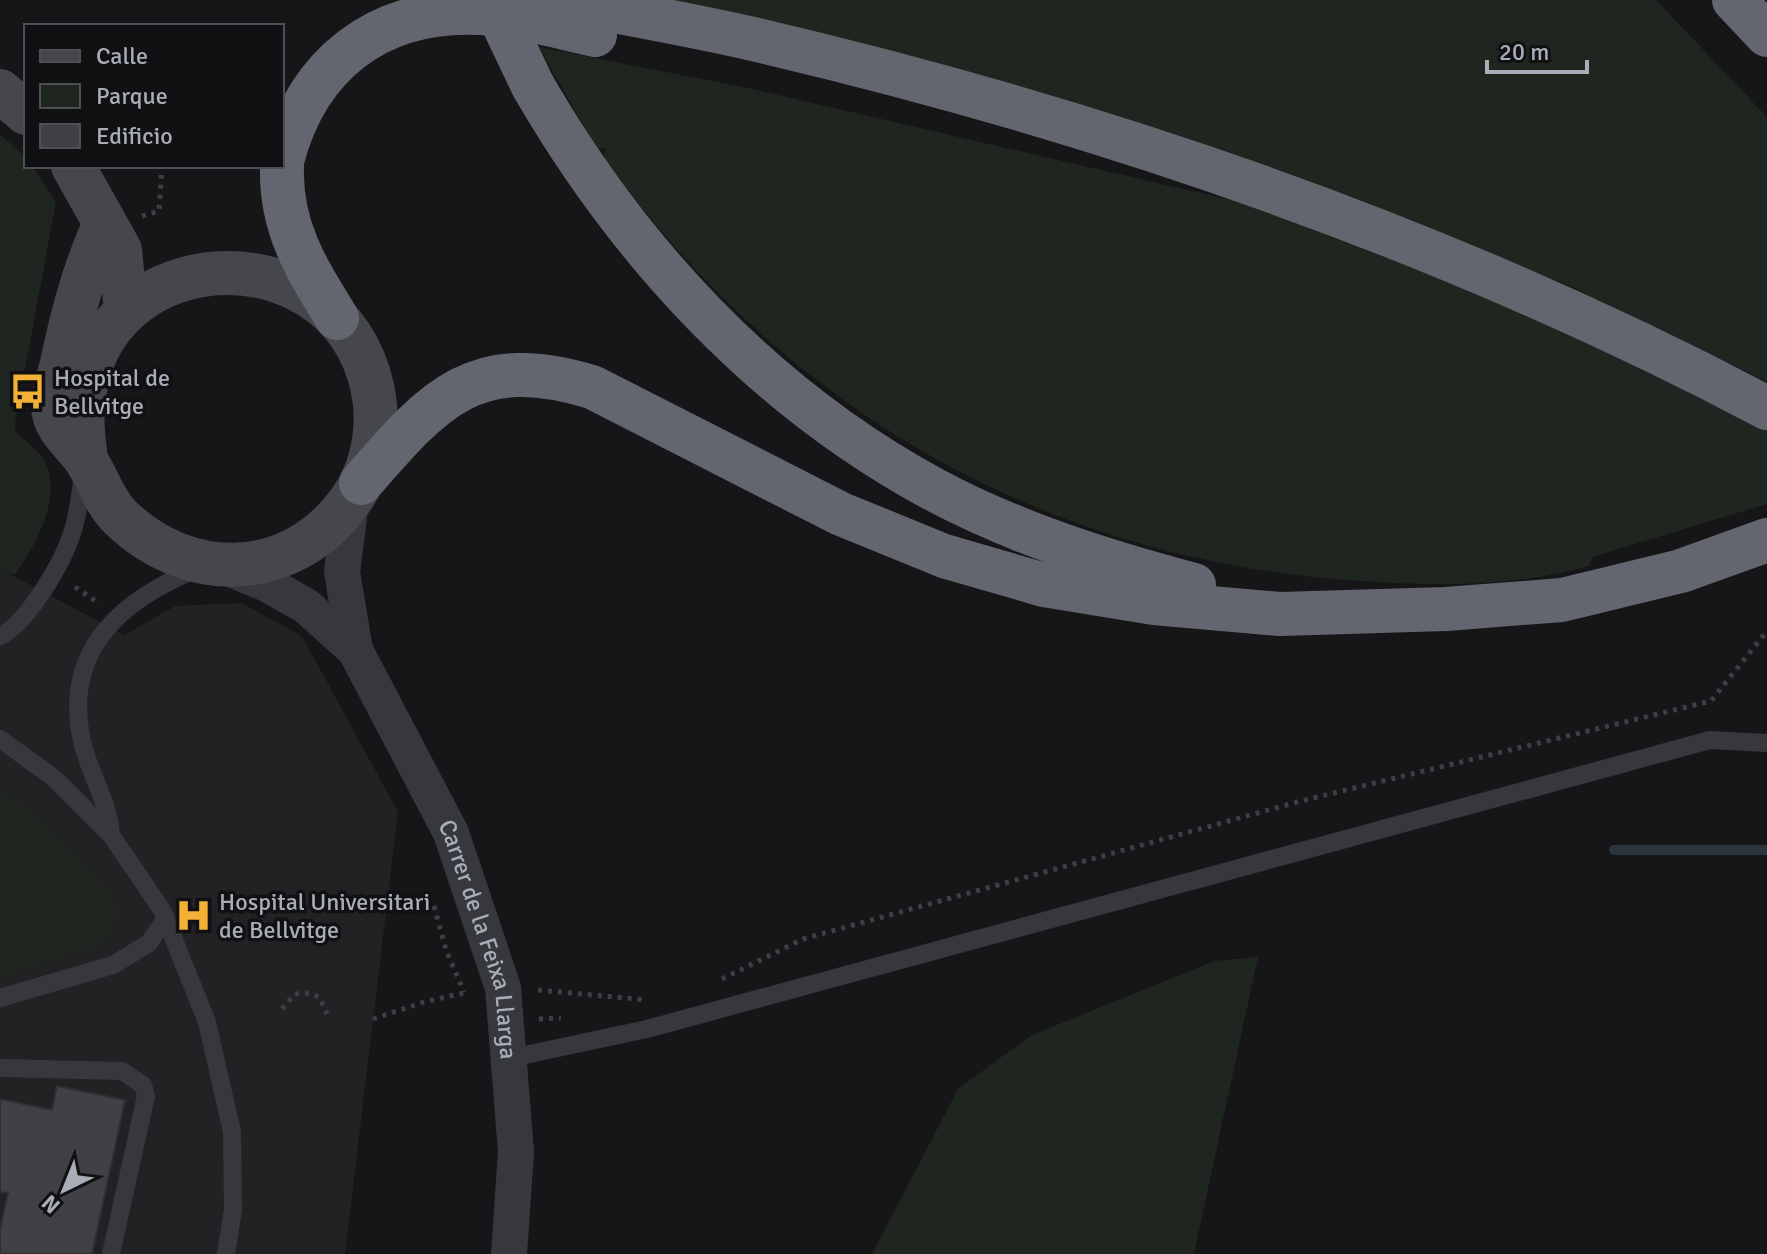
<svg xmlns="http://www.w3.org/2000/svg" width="1767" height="1254" viewBox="0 0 1767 1254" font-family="Signika,sans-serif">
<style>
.built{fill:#222225}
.green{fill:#1e261f}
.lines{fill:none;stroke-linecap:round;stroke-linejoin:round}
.stream{stroke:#2c353c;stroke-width:10}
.building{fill:#404145;stroke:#303034;stroke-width:2}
.path{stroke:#3d3f44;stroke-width:5;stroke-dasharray:4 6;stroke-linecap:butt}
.lane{stroke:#37383d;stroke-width:18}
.street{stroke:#37383d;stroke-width:36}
.secondary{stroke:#45474d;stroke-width:44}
.highway{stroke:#63666e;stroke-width:44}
.highway-bridge{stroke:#63666e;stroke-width:44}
.labels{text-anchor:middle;stroke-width:7;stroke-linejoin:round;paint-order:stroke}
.poi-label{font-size:24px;fill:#a8adb8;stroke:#111113;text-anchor:start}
.street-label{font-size:24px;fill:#a8adb8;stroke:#111113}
</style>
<rect width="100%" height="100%" fill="#161618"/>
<!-- built -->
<path class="built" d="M0,569l125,66 50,-29 66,-3 61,33 96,176 -53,442h-345z"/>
<!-- green -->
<path class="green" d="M668,0h988l111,117v265l-197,-96 -291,-116z
M539,47l209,41 513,119 307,123 199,100v74l-175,53 -3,9c-73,21 -153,20 -228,15 -313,-19 -575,-170 -757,-423l1,-9 -9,-1z
M0,134l23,21 3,11h6l24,36 -41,221v7c8,10 20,17 27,27 24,35 -7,91 -28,118l-14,-6z
M0,788c26,16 103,88 115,115 6,15 -5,28 -12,41l-103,34z
M1258,957l-64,297h-322l86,-165 72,-53 184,-75z"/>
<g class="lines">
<!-- stream -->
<path class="stream" d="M1614,850h153"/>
</g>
<!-- building -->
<path class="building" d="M57,1086l68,14 -33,154h-92v-24l8,-37 -8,-1v-93l52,11z"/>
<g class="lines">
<!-- path -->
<path class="path" d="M142,216l17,-5 3,-45
M75,587l25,17
M434,906l12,44 18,42
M722,979l81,-40 498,-138 410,-100 56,-70
M538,990l109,10
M282,1009l13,-15 16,-1 9,5 7,16
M373,1019l51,-17 44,-10
M539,1019l22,-1"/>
<!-- lane -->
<path class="lane" d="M0,636c27,-12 63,-74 72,-103 7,-20 8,-42 12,-62
M0,739l54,39 57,57 51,75 45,112 25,110 1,78 -7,44
M111,835c-2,-34 -22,-61 -29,-94 -20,-91 39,-141 115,-172
M0,998l113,-33 36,-22 17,-25
M511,1058l136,-29 1063,-289 57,3
M0,1068l122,3 21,14 3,11 -35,158"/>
<!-- street -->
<g class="street">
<path d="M351,501l-9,71 13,78"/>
<path id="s1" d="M221,565l46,19 39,22 49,44 96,183 52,155 13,164 -7,102"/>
</g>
<!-- secondary -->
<path class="secondary" d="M0,91l26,22
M73,166l47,84 6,61
M86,460c-2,-18 -5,-36 -3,-54 13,-175 271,-179 292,-2 3,33 -5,70 -25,97 -58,81 -161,83 -230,16 -16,-16 -22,-38 -34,-57 -12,-18 -33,-31 -33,-55 0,-13 6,-29 9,-42 11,-51 21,-90 42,-138"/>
<!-- highway -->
<path class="highway" d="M557,0c65,13 131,24 196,39 352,82 694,200 1014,369
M1734,0l33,35
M533,86c96,166 230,311 400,403 82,44 171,72 261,96
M282,161c25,-97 96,-153 198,-148 38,2 78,14 115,22
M282,166c-2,61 24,102 55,152
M361,483c73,-84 113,-132 231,-96l249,127 103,42 100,29 110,18 126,11 166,-5 116,-9 119,-29 86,-31"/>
<!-- highway-bridge -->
<path class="highway-bridge" d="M492,0l41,86"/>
</g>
<!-- icons -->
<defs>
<symbol id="bus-bare" viewBox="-9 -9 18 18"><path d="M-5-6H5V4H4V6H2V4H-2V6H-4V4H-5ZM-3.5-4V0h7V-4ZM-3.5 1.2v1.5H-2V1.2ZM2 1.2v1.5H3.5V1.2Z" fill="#f2b134" stroke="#111113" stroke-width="2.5" paint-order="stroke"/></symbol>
<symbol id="hospital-bare" viewBox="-9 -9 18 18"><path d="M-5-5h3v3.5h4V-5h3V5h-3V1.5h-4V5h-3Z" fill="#f2b134" stroke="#111113" stroke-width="2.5" paint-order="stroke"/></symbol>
</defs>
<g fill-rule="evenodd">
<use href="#bus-bare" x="2" y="366" width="51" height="51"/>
<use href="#hospital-bare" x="168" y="890" width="51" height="51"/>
</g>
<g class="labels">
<!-- poi labels -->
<g class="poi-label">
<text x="54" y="386">Hospital de<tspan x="54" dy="28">Bellvitge</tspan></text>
<text x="219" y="910">Hospital Universitari<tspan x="219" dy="28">de Bellvitge</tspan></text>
</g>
<!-- street labels -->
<g class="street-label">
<text dy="8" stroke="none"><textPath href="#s1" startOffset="478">Carrer de la Feixa Llarga</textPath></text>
</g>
</g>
<!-- legend -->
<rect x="24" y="24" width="260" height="144" fill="#111113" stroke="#4d4f55" stroke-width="2"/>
<rect x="40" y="50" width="40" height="12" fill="#45474d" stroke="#4d4f55" stroke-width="2"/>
<text x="96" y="64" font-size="24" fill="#a8adb8">Calle</text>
<rect x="40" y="84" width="40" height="24" fill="#1e261f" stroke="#4d4f55" stroke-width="2"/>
<text x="96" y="104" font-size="24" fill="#a8adb8">Parque</text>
<rect x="40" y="124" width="40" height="24" fill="#404145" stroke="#4d4f55" stroke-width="2"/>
<text x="96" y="144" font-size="24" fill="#a8adb8">Edificio</text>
<!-- north arrow -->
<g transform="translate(64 1190) rotate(223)" stroke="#111113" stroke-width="6" paint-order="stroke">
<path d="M0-6L14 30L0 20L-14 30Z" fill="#a8adb8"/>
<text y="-12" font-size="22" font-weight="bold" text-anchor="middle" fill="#a8adb8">N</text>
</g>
<!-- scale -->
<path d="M1487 60v12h100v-12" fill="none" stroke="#a8adb8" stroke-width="4"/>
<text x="1499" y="60" font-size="24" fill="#a8adb8" stroke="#111113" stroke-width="6" paint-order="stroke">20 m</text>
</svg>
